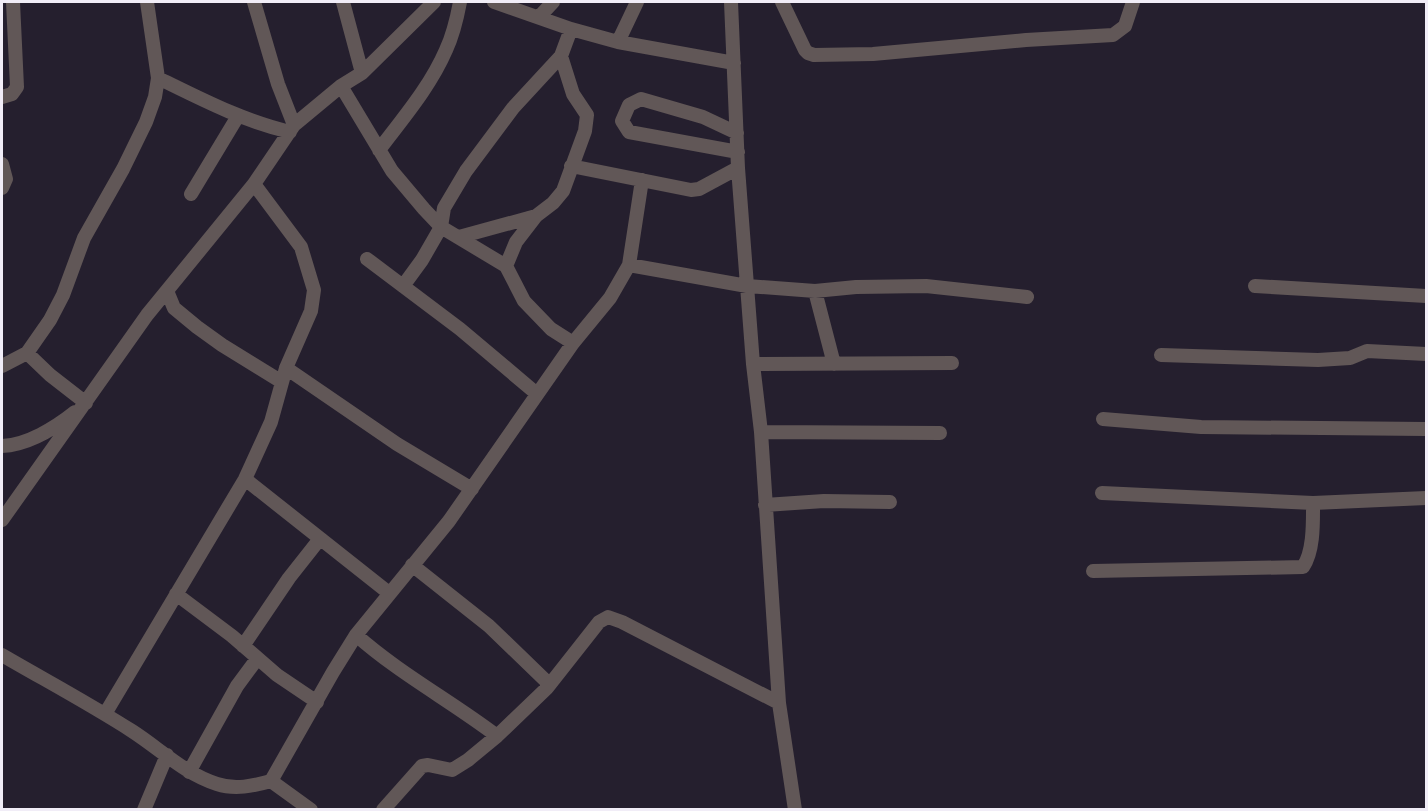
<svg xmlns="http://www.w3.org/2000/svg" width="1428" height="811" viewBox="0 0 1428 811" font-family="Karla,sans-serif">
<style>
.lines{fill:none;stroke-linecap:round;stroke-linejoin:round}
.minor{stroke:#615757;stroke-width:14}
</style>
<rect width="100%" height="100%" fill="#251f2e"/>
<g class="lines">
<!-- minor -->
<path class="minor" d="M254,2l24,82 16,41
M343,2l19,71
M494,2l77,27 47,13 116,21
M731,2l7,166 15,196 8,68 18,271 16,107
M782,2l23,48 3,3 6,2 59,-1 153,-14 87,-5 12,-9 8,-24
M540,16l13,-14
M618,42l19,-40
M561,56l12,38 14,21 -2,16 -22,60 -10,12 -17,13 -20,26 -10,24 18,35 27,28 22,14
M158,78c43,21 85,43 132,54
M341,86l51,85 32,38 17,18 65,39
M2,97l10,-3 5,-7 -4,-85
M737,133l-34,-16 -62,-18 -12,6 -7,16 7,11 109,20
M379,150c24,-32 51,-63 67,-100 7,-15 11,-32 14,-48
M2,164l4,15 -4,9
M571,166l120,24 8,-1 39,-21
M191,194l47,-78
M459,237l77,-21
M367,259l93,70 77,65
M629,265l13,-85
M403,286l19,-26 19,-33 3,-19 22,-37 47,-63 48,-52 10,-27
M1255,286l171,10
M167,291l7,17 23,19 25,18 60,37
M815,291l19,73
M27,353l23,22 36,28
M1161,355l157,5 32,-2 17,-7 59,3
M753,364l199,-1
M2,366l25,-13 23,-33 13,-25 21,-57 39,-69 23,-47 9,-25 3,-19 -11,-76
M286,368l111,76 75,45
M1103,419l98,8 225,2
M761,432l179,1
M2,446c25,-1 53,-18 73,-34
M245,479l144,114
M1102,493l211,10 113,-5
M765,505l59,-4 66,1
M2,520l145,-205 107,-131 40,-59 47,-39 21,-13 72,-71
M412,565l77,61 57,55 1,4
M1093,571l210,-4c11,-16 10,-45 10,-64
M176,594l56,42 45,39 40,27
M356,635c44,39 95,66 141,101
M243,646l46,-68 30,-38
M2,655c43,25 88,49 130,76 28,18 53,43 85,53 18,6 36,2 54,-3l62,-109 23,-37 93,-114 124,-178 37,-45 19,-33 118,21 68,5 41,-4 70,-1 101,11
M105,714l140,-235 26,-57 15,-54 25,-57 3,-21 -13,-43 -47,-63
M189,772l48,-86 20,-27
M271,781l40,29
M144,810l23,-55
M383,810l39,-44 6,-1 24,5 16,-10 29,-24 50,-48 52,-66 9,-5 14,5 157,81"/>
</g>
<!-- border -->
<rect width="1428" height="811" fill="none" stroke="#f1edf7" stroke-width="6"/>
</svg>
